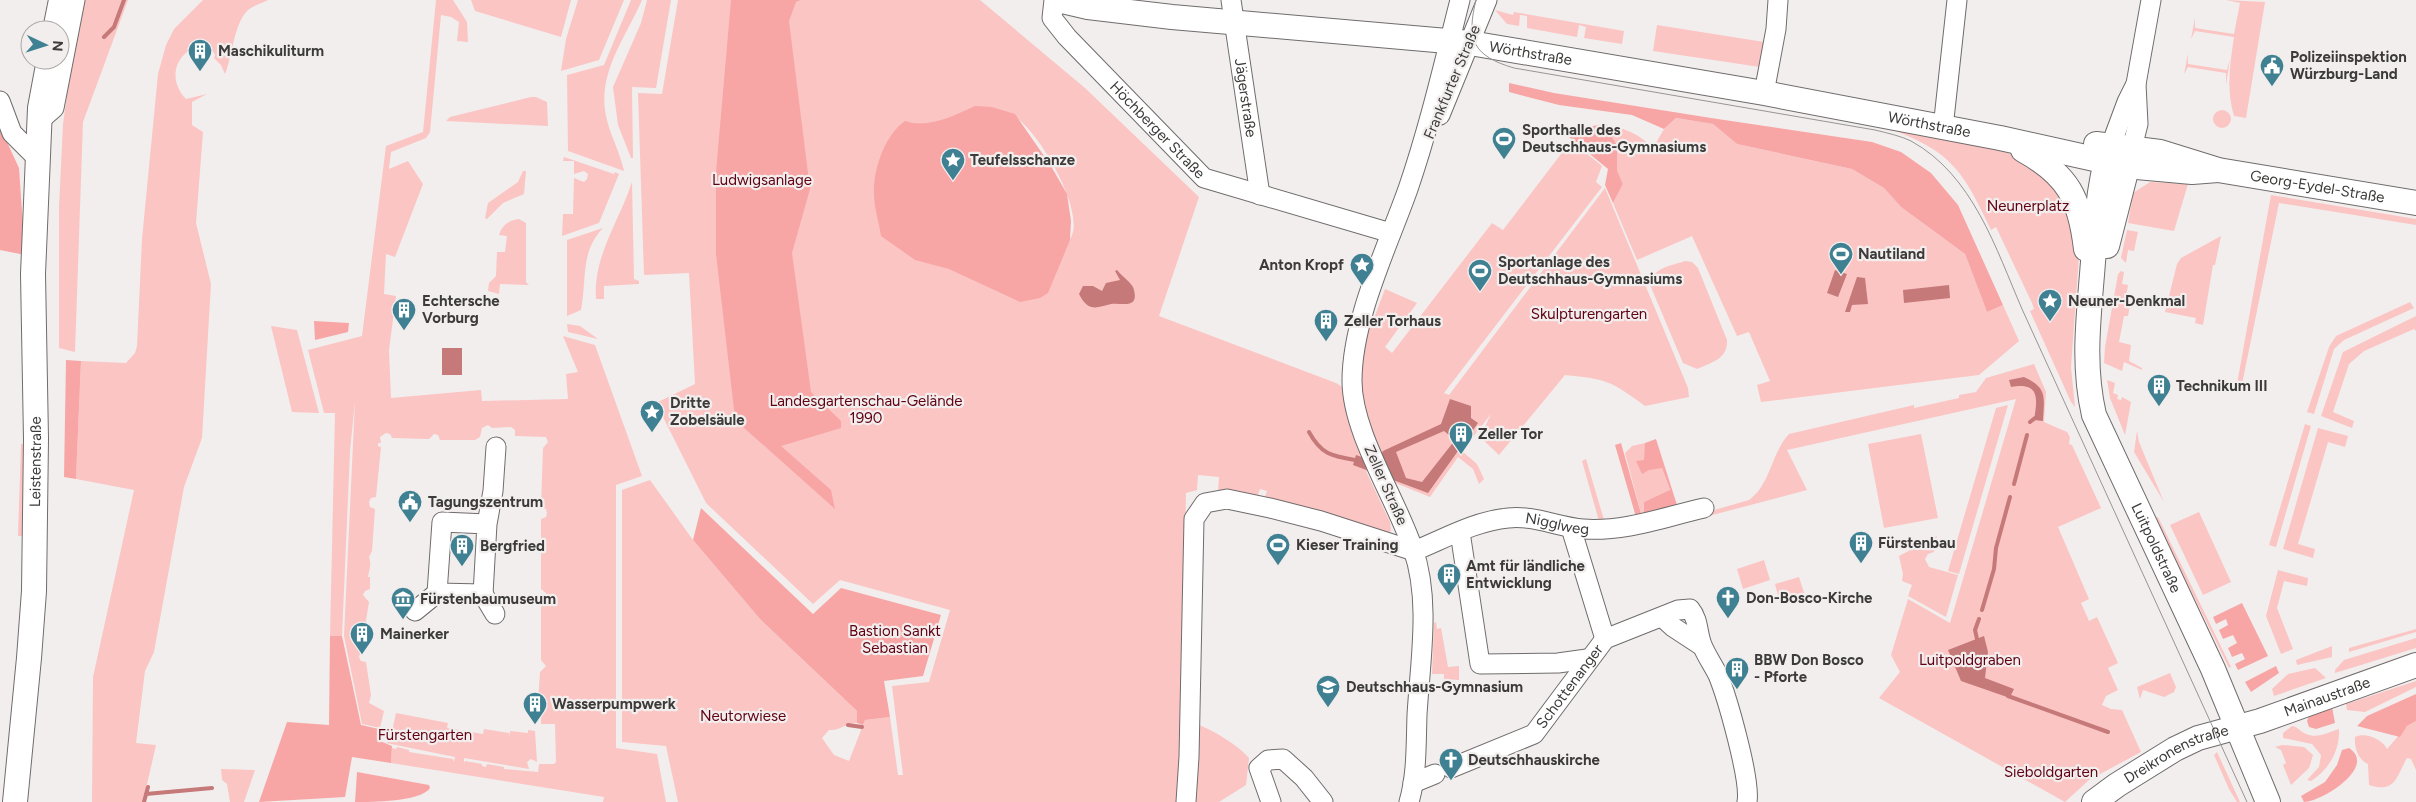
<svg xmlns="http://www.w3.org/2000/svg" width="2416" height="802" viewBox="0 0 2416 802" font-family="Figtree,sans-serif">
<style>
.green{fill:#fbc5c4;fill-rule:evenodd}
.forest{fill:#f7a6a5}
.water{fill:#c57978;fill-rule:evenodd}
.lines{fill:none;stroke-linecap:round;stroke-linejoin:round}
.stream{stroke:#c57978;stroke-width:4}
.minor-casing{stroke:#706c6c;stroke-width:21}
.major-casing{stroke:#706c6c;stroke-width:26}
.minor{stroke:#fff;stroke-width:19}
.major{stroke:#fff;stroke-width:24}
.tram{stroke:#979594;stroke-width:1}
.labels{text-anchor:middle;stroke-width:4.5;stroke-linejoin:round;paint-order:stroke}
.poi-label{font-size:15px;font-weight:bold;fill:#3c3b3a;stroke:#f2eeed;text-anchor:start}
.street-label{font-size:15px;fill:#3c3b3a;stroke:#f2eeed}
.park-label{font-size:15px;fill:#600012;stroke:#f2eeed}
</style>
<rect width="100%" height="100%" fill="#f2eeed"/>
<!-- green -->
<path class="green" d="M80,0h48l-45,122 -8,230 -16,-4v-141l4,-83z
M203,0h65c-6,3 -16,6 -21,11 -13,13 -15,46 -22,63l-4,-9 -7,-7 1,-3 -6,-11c-30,2 -45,32 -23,55l21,-5 -15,8v23l11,7 -7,91 15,61 -9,154 -18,49 -30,165 -9,19 -9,72 20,2 -13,57h-51l1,-125 41,-187 -58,-11 5,-118 45,2 9,-10 2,-7 5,-107 16,-165 8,-29 8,-16z
M436,0h17l14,22 1,20 -11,-1 2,-19 -8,-5 -10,-2 -11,117 -4,6 -35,14 -2,17 19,-8 15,23 -28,73 -9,-3 -2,40 12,2 -7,54 2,48 90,-8 1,11 86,-2 -2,-25 12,-2 -15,-36 32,9 47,131 -26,9v263l41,6 9,48h-63l1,-5 -213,-34 1,-15 4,1 1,-2 12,3v2l44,7 1,3 1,-5 -69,-14 4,-2 6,-28 52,10 -1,5 36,6 1,-5 25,4v4l1,-6 18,2v-3l7,1 2,31 -6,-3 -4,3 2,7 -65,-11v5l1,-2 17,3v2l4,1 1,-3 17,3v2l34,3 1,-8h15l2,-2 -1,-38h-14v-7h-4l3,-45 6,-6 -5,-6v-60l4,-2 1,-5 -5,-4v-70l5,-2 1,-4 -1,-4 -5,-2 2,-59 5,-6 -2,-5 -31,-1v-6l-4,-3 -19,1 -4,-3 -6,3 -2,9 -5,3h-35l-2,-5 -4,-1 -5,5 -37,-1 -2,-4 -4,-1 -6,4 1,6h-3v3l3,1 -5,50 -5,1 -2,4 1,5 5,2 -3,42 -3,6c3,9 0,13 -1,20h2v12l-5,2 -2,4 6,7 -8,49 -2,6 2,4 5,1 5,33 -2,8 15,8 -4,17 -18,-4 -18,-88 11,-235 -5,50 -8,185h-12l5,-223h-11l-16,-63 54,-14 24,-190 37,-14z
M471,0h100l-10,37 -86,-26z
M578,0h46l-25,60 -38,11 5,-32z
M631,0h11c-16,37 -45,73 -36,116 4,19 14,36 18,55l-56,-20 -1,-76 37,-10z
M647,0h24l-15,88 -24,-1 1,71h-2l-13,-33 -5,-38 28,-64z
M678,0h113l5,2 5,-2h179l105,88 114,109 -40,119 177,67 11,7 38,-101 32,14 -32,44 7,6 100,-130 11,7 68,-89 31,25 -6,16 6,5 -158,206 5,2 156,-207 83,200 1,9 -44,9c-34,-25 -38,-27 -80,-31l-66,80 -19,-18 11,-23 -29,37 15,13 7,15 -5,5 -6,-15 -15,-12 -28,40 -64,-26 24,51 1,9 -4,3 -123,-34 3,-9 -7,-2 -3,9 -39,-6 1,-15 -21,-2 -1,15 -11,3 -5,270 -4,39h-499l-12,-56 -44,-4v-252l28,-10 43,60 67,79 97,92v12c-11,0 -17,8 -28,7l-7,8 12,17 15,6 16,-41 25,-3 8,58h5l-11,-89 37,-4 21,-72 -110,-30 -27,24 -107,-101 -50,-100 39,-19 -6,-111 -45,2 -6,-182 24,1zM1008,112c27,12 72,89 65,120 -3,11 -13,23 -19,33z
M2226,0l39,2 -19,116 -12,-2c-8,-27 -4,-52 0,-79l-39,-6 -4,8 4,-21v10l39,6 6,-31z
M1495,10l18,5 1,-3 110,19 -2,13 -38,-6 2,-11 -7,-2 -2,12 -50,-9v-12l-7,-1 -1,11 -12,-2z
M1657,25l107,17 -4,25 -107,-16z
M2188,54v10l39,6 3,-11 -4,26v-12l-38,-6 -4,7z
M531,97h5l11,5 1,24 -102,-5 4,-4z
M2213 119a9 9 0 1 1 18 0a9 9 0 1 1-18 0Z
M1676,118l37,6 24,20 115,25 32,19 17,19 64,47 22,58 16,-7 16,36 -40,34 -218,27 -4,-17 13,-4 -21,-49 -12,4 -45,-100 -55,24 -24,-57 10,-19 -6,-14v-25l-13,-21c20,4 34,9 49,24l11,-19z
M1877,124l128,28 11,4 38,23 26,63 -9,125 4,40 -4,-5 -41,-91 4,-2 -2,-6 -36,-76 -5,3c-31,-67 -44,-81 -114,-106z
M564,157l50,17 -1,3 2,-5 4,2 -20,49 -37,13 1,-22h10l1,-36 10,4 3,-3 1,-5 -4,-3 -10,3v-13h-11z
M523,171h3l-2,23 -21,9 -16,16 -2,-1 3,-15 30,-21z
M632,182l2,97 5,2v3l-35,2v13h-8c-3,-43 23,-77 36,-117z
M2150,182l38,2 -14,47 -46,-8 5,-30z
M2271,195l145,24v6l-137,-22 -37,181h-5z
M519,219l7,4v59l3,3 -29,-1 -1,10 -11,-3 1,-8 7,-7 1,-24h8l2,-16 -8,-1c3,-10 10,-15 20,-16z
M603,228c-23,24 -16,51 -22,82l-14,6v-76z
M2127,230l11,2 -4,19 -6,-1 -2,13 -5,-5z
M2221,236l-6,29h-2l-10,60 -8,-2 1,-5 -31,-6 12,-48 4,-6z
M1685,261l7,1 6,6 29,72c1,19 -15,22 -30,29l-14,-6 -33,-78c1,-17 21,-19 35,-24z
M2121,271l3,1 -2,12 6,1 -3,19 5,1 -2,11h-4l-5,26 12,3 -2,16 13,7v2l-18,-8 -2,9 -18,-8 1,-16 13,-73z
M2410,302l4,6 -70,32 -10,9 -20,65 -7,-2 22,-65 7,-11z
M2416,316v15l-2,-2 -50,22 -15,13 -16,48 21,9 -2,7 -31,-12 22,-64z
M567,324l13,2 18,13 -30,-7z
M271,326l26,4 22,83 -27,-1z
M2034,364l12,28 -2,30 23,10 3,5 -1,7 3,1 29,63 -43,19 31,72 -8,4 8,18 8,-4 21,46 -10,5 10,22 -12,6 -4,9 9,4 11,1 19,42 -52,28 -24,22 -186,-104 21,-26 -9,-17 17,-56 42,24 66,-224 -229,51 20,40 -102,27 -1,-4 45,-13c22,-16 22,-47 40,-66l125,-29v3l45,-10v-3l17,-3 10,-14z
M2107,380l8,3 -2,10 5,2 -1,4 4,1 1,-3 9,5 -6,33 -15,-37z
M2008,405l-49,169 -11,-3 48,-163z
M2305,424l6,2 -35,121 -7,-2z
M2318,428l30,8 -3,11 -17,-5 -30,102 17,5 -2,9 -30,-9z
M2137,431l2,11 25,60 -30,-50z
M1921,434l17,84 -54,10 -16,-84z
M1645,443l17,25 8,23 -26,11 -2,15 -17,-64 7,-7z
M21,444h6l-4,92h-5z
M1586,459l18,61 -5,1 -17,-60z
M2199,512l32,70 -28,13 -33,-70z
M2158,517l73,150 -2,1 -74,-150z
M1937,536l-3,16 -6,2 -3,5 4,8 29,8 -12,42 -38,-21 4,-11 -10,-4 1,-7 -4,-18z
M1764,560l6,20 -27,9 -6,-20z
M2278,570l30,8 -1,8 -23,-5 -7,27 16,41 -12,5 -15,-38z
M1799,577l6,19 -25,7 -5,-19z
M1436,622l1,7 4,-1 7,39 11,-1v14l-15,-1v-5h-12l2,-51z
M2416,629v3l-67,20v-4z
M2416,638v10l-81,25v-3l9,-10z
M2332,646v11l-35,8 -1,-5z
M2315,668l11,10 -52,18 -2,-7 16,-15z
M2170,673l6,14 -2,5 -10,5 -21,-7 -3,9 -3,-12z
M2416,681v6l-51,25 -18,-2 -1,-6z
M2416,721v49l-5,-11 -4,-1c-10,17 -11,36 -38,27l-1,-21c-10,-4 -14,-17 -13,-27 10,-5 27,2 32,12l20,-23z
M1196,724c16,5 43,22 53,34l-3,27 -27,17h-28z
M2292,726c7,1 8,6 14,8 11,5 23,-2 33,-5 1,21 -10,41 -28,52l-4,-1 12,-13 2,-12 -9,-11 -29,-6v-5z
M2282,745l22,2 9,8 -4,13 -18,17 -8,-20 3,-2 -5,-13 -6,-3z
M2217,752l23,50h-3l-8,-13 -15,-34z
M221,769l34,1 -11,32h-14l-3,-18 -5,-4z"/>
<!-- forest -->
<path class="forest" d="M731,0h70l-5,2 -7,19 21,168 -18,64 19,139 30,29v7l-60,18 50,44 4,19 -102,-91h2l-19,-164v-82z
M1509,83l45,10 157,25 161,24 29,10 30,21 27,32 45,100 -16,7 -22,-58 -64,-47 -17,-19 -32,-19 -115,-25 -24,-20 -37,-6 -12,11 -32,-14 -73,-10 -50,-13z
M975,106l17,1 23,7 36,52 16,28 4,27 -1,19 -22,53 -8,5 -20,4 -71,-33 -34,-9 -34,-24c-2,-14 -7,-28 -7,-42 -1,-25 11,-59 31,-73 23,8 48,-5 70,-15z
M1604,124l13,21v25l6,14 -10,19 -8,-18 3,-16 -39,-32 18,-10z
M0,127l19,41 6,87 -25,-5z
M314,321l35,2 -1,9 -33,8z
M66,360l15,1 -5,118 -12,-2z
M1656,439l21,66 -34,12 1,-15 26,-12 -8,-22 -13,2 -7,4 -6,-13 8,-1 1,-17z
M1621,443l21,74h-6l-21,-72z
M701,508l112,106 28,-26 100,27 -18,61 -39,5 6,36 -25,3 -2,5 -6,-2v-12l-97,-92 -67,-79z
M2242,603l26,53 -30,14 -3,-6 10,-5 -3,-6 -10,4 -4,-9 9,-5 -4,-8 -10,4 -4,-9 9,-5 -2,-6 -10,5 -3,-7z
M330,636h12l19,89 18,4 1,12 12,5 -1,17 -39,-6 -7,40 -86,5 28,-80 42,3z
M2276,666l3,7 -28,19 -6,-10z
M2416,694v27l-9,5 -7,11 -43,-11 10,-10z
M2332,707l3,16 -19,6 -7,-2 -2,-6 2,-5z
M2349,748c29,19 -28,54 -45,54l-3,-6 24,-14 12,-17 5,-15z
M357,772l72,13 1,3c-9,14 -59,14 -75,14z"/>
<!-- water -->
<path class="water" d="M1117,270c5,7 16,13 17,20 5,20 -13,12 -23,14 -15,4 -23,8 -32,-10l4,-8h10l9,5 4,-8 14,-3 -5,-9z
M1835,270l12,4 -9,23 -11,-4z
M1857,277l8,1 3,26 -16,1 -2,7h-5z
M1949,285l1,13 -46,5 -1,-13z
M442,348h20v27h-20z
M2024,377c24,11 20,20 19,44l-9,-1c4,-23 5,-38 -23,-33l-2,-7z
M1450,399l21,7v12l7,5 -50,70 -75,-28 3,-10 20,7 7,-11 58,-27zM1444,431l11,9 -33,42 -16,-4 -10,-26z
M1984,636l4,16 -3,26 29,11 -3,6 -4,2 -46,-16 -13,-31z"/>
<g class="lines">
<!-- stream -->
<path class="stream" d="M104,37l10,-10 10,-27
M2030,422l5,-4
M1309,432c12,22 22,24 46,28
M2014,484l13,-49
M1982,610l12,-41 2,-21 14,-51
M1977,639l-2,-9 4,-11
M2008,696l100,36
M848,725l14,2
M146,794l66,-6
M144,802l4,-15"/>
<defs>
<g id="minor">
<path id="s1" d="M1054,0l-2,18 15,19 137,141 187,55"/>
<path id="s2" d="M1231,0l29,195"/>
<path d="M1764,93l12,-64 2,-29"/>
<path d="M0,101l12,32 25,25"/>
<path d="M1440,115l47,-115"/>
<path d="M39,121l15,-13 21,-108"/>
<path d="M1943,128l14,-128"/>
<path d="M2111,145l16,-43 9,-18"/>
<path d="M2132,148l6,-24 -2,-40 15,-84"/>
<path d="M487,524l-45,-2 -5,71 46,1 4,-70 6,-33 3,-44"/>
<path d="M1571,528l34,111"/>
<path d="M1460,532l20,132 78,-1 29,-4"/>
<path id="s3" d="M1414,551c30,-12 61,-30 94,-33 26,-3 50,9 75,11 42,3 81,-12 121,-21"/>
<path d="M483,594l12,20"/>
<path d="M415,611l22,-18"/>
<path d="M1662,617l11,10 29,19"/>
<path id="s4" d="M1451,768l83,-34 71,-95 73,-29 12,-1c9,11 7,23 12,36 4,10 11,20 16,30 9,22 33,105 29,127"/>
<path d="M1413,783l22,-9"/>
<path d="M1186,802l3,-45 5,-238 11,-16 22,-4 43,9 51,13 93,30"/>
<path d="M1271,802l-12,-34 9,-8 15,-1 21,19 19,24"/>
<path d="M1409,802c8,-27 7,-59 8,-87 3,-53 14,-115 -4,-166 -17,-51 -61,-116 -61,-168 0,-62 35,-133 56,-192 21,-61 36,-126 52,-189"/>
</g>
<g id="major">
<path id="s5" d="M1058,0l30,7 84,10 298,26 294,50 236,45 126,28 66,6 26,-2"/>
<path d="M55,30l6,-30"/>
<path id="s6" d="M2096,144l64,8 58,18 198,33"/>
<path id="s7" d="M2111,145c-13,38 -14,78 -18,117 -4,53 -11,101 1,153l119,254 55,133"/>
<path d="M2023,150c45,25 57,48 63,99"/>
<path d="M2107,246l24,-94"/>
<path id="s8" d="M15,802l14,-144 5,-67 2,-152 -3,-165 7,-166 9,-48"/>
<path id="s9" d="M2094,802l23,-17 58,-36 23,-11 62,-17 156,-56"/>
</g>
</defs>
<!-- minor casing -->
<use href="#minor" class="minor-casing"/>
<!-- major casing -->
<use href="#major" class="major-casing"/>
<!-- minor -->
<use href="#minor" class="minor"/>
<!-- major -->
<use href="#major" class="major"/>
<!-- tram -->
<path class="tram" d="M1476,0c-10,40 -3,56 38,68l361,62c12,3 26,6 36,11 62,34 85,108 111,168l225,493"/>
</g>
<!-- icons -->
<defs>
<symbol id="building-pin" viewBox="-11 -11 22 30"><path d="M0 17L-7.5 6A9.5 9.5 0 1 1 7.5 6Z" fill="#3f8092" stroke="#f2eeed"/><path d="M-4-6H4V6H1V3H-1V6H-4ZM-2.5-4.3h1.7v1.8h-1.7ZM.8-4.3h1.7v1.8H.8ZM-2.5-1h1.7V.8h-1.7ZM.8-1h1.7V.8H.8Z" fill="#fff"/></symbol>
<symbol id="civic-pin" viewBox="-11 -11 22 30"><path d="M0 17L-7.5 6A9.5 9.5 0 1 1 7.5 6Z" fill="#3f8092" stroke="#f2eeed"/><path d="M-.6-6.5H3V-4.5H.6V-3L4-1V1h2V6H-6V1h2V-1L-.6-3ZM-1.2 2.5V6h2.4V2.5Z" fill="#fff"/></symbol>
<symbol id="stadium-pin" viewBox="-11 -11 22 30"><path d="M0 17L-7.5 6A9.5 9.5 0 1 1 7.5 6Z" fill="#3f8092" stroke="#f2eeed"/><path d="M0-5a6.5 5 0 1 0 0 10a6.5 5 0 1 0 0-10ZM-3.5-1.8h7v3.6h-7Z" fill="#fff"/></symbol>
<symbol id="sight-pin" viewBox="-11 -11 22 30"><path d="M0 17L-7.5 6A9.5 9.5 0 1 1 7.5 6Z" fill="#3f8092" stroke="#f2eeed"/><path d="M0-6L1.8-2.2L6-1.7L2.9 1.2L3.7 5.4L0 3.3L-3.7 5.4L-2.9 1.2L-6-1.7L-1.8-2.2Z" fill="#fff"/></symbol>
<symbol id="church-pin" viewBox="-11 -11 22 30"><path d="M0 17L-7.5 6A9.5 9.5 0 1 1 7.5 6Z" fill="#3f8092" stroke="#f2eeed"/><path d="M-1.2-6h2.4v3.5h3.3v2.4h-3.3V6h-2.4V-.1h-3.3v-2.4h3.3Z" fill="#fff"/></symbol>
<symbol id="museum-pin" viewBox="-11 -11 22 30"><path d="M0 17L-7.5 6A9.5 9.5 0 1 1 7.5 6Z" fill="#3f8092" stroke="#f2eeed"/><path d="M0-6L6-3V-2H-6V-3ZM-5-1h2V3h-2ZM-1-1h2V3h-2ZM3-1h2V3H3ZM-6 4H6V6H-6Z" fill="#fff"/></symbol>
<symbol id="school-pin" viewBox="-11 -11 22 30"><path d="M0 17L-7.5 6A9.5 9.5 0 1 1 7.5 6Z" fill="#3f8092" stroke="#f2eeed"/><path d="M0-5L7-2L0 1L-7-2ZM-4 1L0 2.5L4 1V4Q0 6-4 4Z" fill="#fff"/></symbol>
</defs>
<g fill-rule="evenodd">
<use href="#building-pin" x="186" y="37" width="28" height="38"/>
<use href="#civic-pin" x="2258" y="52" width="28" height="38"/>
<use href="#stadium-pin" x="1490" y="125" width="28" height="38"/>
<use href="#sight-pin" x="939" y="146" width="28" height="38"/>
<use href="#stadium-pin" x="1827" y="240" width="28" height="38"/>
<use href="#sight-pin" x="1348" y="251" width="28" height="38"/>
<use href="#stadium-pin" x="1466" y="257" width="28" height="38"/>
<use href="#sight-pin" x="2036" y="287" width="28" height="38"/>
<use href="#building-pin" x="390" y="296" width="28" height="38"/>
<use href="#building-pin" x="1312" y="307" width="28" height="38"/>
<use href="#building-pin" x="2145" y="372" width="28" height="38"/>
<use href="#sight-pin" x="638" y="398" width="28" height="38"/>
<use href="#building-pin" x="1447" y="420" width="28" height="38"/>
<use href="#civic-pin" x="396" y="488" width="28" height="38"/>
<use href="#building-pin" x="1847" y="529" width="28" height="38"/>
<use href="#stadium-pin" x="1264" y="531" width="28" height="38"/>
<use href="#building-pin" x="448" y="532" width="28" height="38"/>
<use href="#building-pin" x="1435" y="561" width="28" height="38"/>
<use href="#church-pin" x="1714" y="584" width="28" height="38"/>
<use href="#museum-pin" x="389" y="585" width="28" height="38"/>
<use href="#building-pin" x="348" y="620" width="28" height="38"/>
<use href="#building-pin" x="1723" y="655" width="28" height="38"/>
<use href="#school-pin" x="1314" y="673" width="28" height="38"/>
<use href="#building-pin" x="521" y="690" width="28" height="38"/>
<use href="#church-pin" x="1437" y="746" width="28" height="38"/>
</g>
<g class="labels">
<!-- poi labels -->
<g class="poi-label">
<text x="218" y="56">Maschikuliturm</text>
<text x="2290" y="62">Polizeiinspektion<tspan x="2290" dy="17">Würzburg-Land</tspan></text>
<text x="1522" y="135">Sporthalle des<tspan x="1522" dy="17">Deutschhaus-Gymnasiums</tspan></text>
<text x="970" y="165">Teufelsschanze</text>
<text x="1858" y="259">Nautiland</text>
<text x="1498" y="267">Sportanlage des<tspan x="1498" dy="17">Deutschhaus-Gymnasiums</tspan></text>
<text x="1344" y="270" text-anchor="end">Anton Kropf</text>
<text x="422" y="306">Echtersche<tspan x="422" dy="17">Vorburg</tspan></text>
<text x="2068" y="306">Neuner-Denkmal</text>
<text x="1344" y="326">Zeller Torhaus</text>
<text x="2176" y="391">Technikum III</text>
<text x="670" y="408">Dritte<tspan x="670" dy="17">Zobelsäule</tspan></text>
<text x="1478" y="439">Zeller Tor</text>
<text x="428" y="507">Tagungszentrum</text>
<text x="1878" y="548">Fürstenbau</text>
<text x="1296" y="550">Kieser Training</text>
<text x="480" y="551">Bergfried</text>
<text x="1466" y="571">Amt für ländliche<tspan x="1466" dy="17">Entwicklung</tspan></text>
<text x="1746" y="603">Don-Bosco-Kirche</text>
<text x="420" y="604">Fürstenbaumuseum</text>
<text x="380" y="639">Mainerker</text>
<text x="1754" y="665">BBW Don Bosco<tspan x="1754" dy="17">- Pforte</tspan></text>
<text x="1346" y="692">Deutschhaus-Gymnasium</text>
<text x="552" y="709">Wasserpumpwerk</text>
<text x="1468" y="765">Deutschhauskirche</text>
</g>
<!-- street labels -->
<g class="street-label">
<text dy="5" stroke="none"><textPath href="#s5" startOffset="476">Wörthstraße</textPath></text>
<text transform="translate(1452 82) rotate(-67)" y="5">Frankfurter Straße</text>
<text dy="5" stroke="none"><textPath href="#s2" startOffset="99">Jägerstraße</textPath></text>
<text dy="5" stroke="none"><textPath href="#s5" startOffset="881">Wörthstraße</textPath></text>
<text dy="5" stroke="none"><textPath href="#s1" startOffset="172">Höchberger Straße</textPath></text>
<text dy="5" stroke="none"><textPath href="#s6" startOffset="226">Georg-Eydel-Straße</textPath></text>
<text dy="5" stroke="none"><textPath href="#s8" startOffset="341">Leistenstraße</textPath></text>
<text transform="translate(1386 485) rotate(66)" y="5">Zeller Straße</text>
<text dy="5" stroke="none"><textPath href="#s3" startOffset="150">Nigglweg</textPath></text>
<text dy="5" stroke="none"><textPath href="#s7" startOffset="419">Luitpoldstraße</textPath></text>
<text dy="5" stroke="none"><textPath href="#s4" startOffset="149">Schottenanger</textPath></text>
<text dy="5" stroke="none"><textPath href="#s9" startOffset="258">Mainaustraße</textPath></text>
<text dy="5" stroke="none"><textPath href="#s9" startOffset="96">Dreikronenstraße</textPath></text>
</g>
<!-- park labels -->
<g class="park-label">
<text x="762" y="185">Ludwigsanlage</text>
<text x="2028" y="211">Neunerplatz</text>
<text x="1589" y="319">Skulpturengarten</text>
<text x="866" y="406">Landesgartenschau-Gelände<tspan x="866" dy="17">1990</tspan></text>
<text x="895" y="636">Bastion Sankt<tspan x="895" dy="17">Sebastian</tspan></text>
<text x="1970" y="665">Luitpoldgraben</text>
<text x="743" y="721">Neutorwiese</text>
<text x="425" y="740">Fürstengarten</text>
<text x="2051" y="777">Sieboldgarten</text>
</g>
</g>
<!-- north arrow -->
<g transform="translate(45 45) rotate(94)"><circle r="24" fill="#f2eeed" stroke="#a9a6a5"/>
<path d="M0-4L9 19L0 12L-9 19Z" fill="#3f8092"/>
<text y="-8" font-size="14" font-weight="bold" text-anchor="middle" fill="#3c3b3a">N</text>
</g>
</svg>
